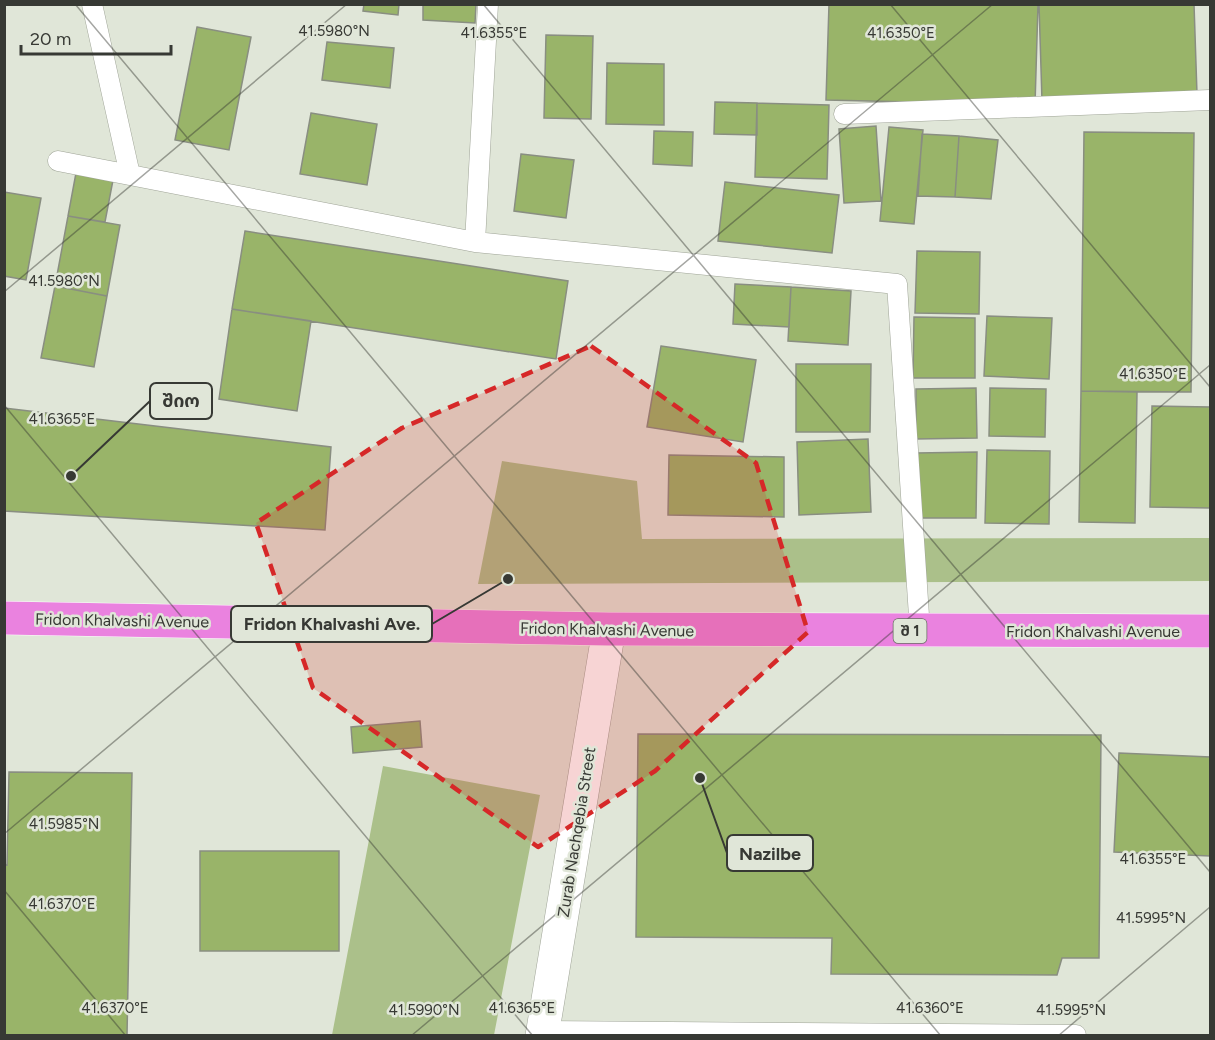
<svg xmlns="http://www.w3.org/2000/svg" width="1215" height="1040" viewBox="0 0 1215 1040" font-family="Figtree,'Noto Sans Georgian',sans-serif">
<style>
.green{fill:#abc08a}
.building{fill:#99b469;stroke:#898e81;stroke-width:1.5}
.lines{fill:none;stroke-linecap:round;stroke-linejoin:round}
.lane-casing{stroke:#9fa497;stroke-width:21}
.street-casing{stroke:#9fa497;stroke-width:34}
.highway-casing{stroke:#fff;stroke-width:34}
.lane{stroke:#fff;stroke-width:20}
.street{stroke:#fff;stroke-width:33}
.highway{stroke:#ea82df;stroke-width:33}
.marked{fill:#d62828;fill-opacity:0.2;stroke:#d62828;stroke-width:4.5;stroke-dasharray:12 8;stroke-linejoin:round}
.ticks{fill:none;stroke:#373934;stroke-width:1.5;stroke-opacity:0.45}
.labels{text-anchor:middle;stroke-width:5;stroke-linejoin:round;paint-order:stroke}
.shield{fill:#e0e6d8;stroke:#6a6d65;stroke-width:1.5}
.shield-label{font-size:15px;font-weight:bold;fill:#373934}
.street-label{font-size:16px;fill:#373934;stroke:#e0e6d8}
.ticks-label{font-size:15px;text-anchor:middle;fill:#373934;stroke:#e0e6d8;stroke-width:5;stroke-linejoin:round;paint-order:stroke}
.leader{fill:none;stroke:#373934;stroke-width:2}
.callout-dot{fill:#373934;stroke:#e0e6d8;stroke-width:2}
.callout{fill:#e0e6d8;stroke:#373934;stroke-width:2}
.callout-label{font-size:18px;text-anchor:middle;font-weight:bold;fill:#373934}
</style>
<rect width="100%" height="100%" fill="#e0e6d8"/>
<!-- green -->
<path class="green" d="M502,461l135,20 5,58 568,-1v43l-732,3z
M383,766l157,29 -46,240h-162z"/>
<!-- building -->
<path class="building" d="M364,4h35l-1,11 -35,-4z
M423,4h53l-1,19 -52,-3z
M829,4h209l-3,101 -209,-5z
M1039,4h155l3,90 -155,7z
M197,27l54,10 -22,113 -54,-10z
M546,35l47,1 -2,83 -47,-1z
M327,42l67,6 -4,40 -68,-8z
M607,63l57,1v61l-58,-1z
M715,102l42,1v32l-43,-1z
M757,103l72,2 -2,74 -72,-2z
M311,113l66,11 -10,61 -67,-11z
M876,126l5,75 -37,2 -5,-74z
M889,127l34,3 -9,94 -34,-3z
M654,131l39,1 -1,34 -39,-2z
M1084,132l110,1 -3,259 -110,-1z
M922,134l37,2 -4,61 -37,-1z
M959,136l39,4 -7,59 -36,-2z
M521,154l53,6 -8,58 -52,-7z
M76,173l37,7 -8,42 -37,-6z
M725,182l114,13 -7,58 -114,-12z
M4,192l37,6 -15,82 -22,-4z
M68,216l52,9 -13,71 -52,-10z
M245,231l323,50 -12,78 -324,-50z
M917,251l63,1 -1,62 -64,-1z
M735,284l56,3 -2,40 -56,-3z
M55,286l52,10 -13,71 -53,-9z
M791,287l60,4 -3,54 -60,-4z
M232,309l79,12 -14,90 -78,-12z
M987,316l65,2 -3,61 -65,-3z
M914,317l61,1v60h-62z
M661,346l95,14 -13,82 -96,-15z
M796,364h75l-1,68h-74z
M976,388l1,50 -61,1v-50z
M990,388l56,1 -1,48 -56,-1z
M1081,391l56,1 -2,131 -56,-1z
M1152,406l58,1v101l-60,-1z
M4,408l327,39 -6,83 -321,-19z
M868,439l3,73 -72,3 -2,-73z
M987,450l63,1 -1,73 -64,-1z
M977,452l-1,66h-61l1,-65z
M669,455l115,2v60l-116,-2z
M420,721l2,26 -69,6 -2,-26z
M638,734l463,1 -2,223h-37l-5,17 -226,-1 1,-36 -196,-1z
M1119,753l91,4v99l-96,-4z
M9,772l123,1 -5,263h-123v-172l3,1z
M200,851h139v100h-139z"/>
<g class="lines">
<defs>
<path id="lane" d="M92,4l38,171
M488,4l-13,238 422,42 23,347
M844,114l366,-14
M58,161l417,81
M543,1031l533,4"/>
<path id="street" d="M542,1036l67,-407"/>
<path id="highway" d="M4,618l605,11 601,2"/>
</defs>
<!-- lane casing -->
<use href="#lane" class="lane-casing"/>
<!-- street casing -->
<use href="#street" class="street-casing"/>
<!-- highway casing -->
<use href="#highway" class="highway-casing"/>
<!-- lane -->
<use href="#lane" class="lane"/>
<!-- street -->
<use href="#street" class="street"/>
<!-- highway -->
<use href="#highway" class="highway"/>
</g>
<!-- marked area -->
<path class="marked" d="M591,346l165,117 52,169 -153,139 -117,76 -225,-159 -57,-165 146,-95z"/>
<!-- ticks -->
<path class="ticks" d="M75,4l866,1032M483,4l727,868M890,4l320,383M4,292l343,-288M4,405l529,631M4,834l989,-830M4,890l122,146M411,1036l799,-671M1058,1036l152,-129"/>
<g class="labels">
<!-- shield labels -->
<rect class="shield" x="893.5" y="619" width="33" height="24" rx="4.5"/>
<g class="shield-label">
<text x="910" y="636">შ 1</text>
</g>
<!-- street labels -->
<g class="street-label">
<text transform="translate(122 620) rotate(1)" y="6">Fridon Khalvashi Avenue</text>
<text transform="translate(607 629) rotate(1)" y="6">Fridon Khalvashi Avenue</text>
<text x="1093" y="637">Fridon Khalvashi Avenue</text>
<text transform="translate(576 832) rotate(-81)" y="6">Zurab Nachqebia Street</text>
</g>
</g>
<g class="ticks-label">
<text x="334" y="36">41.5980°N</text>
<text x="494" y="38">41.6355°E</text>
<text x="901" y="38">41.6350°E</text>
<text x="64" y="286">41.5980°N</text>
<text x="1153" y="379">41.6350°E</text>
<text x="62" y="424">41.6365°E</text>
<text x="64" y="829">41.5985°N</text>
<text x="1153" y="864">41.6355°E</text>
<text x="62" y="909">41.6370°E</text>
<text x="1151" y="923">41.5995°N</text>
<text x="115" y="1013">41.6370°E</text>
<text x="522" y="1013">41.6365°E</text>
<text x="930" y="1013">41.6360°E</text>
<text x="424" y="1015">41.5990°N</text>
<text x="1071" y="1015">41.5995°N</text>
</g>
<!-- callouts -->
<path class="leader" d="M71 476L150 401M508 579L432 624M700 778L727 853"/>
<g class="callout-dot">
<circle cx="71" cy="476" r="6"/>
<circle cx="508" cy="579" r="6"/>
<circle cx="700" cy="778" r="6"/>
</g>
<g class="callout">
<rect x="150" y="383" width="62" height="36" rx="6"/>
<rect x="231" y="606" width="201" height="36" rx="6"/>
<rect x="727" y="835" width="86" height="36" rx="6"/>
</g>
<g class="callout-label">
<text x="181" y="407">შიო</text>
<text x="332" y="630">Fridon Khalvashi Ave.</text>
<text x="770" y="860">Nazilbe</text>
</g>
<!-- border -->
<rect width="1215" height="1040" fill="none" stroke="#373934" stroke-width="12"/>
<!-- scale -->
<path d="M21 45v9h150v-9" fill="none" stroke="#373934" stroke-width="3"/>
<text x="30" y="45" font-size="18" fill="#373934" stroke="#e0e6d8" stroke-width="4.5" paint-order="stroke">20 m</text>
</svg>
